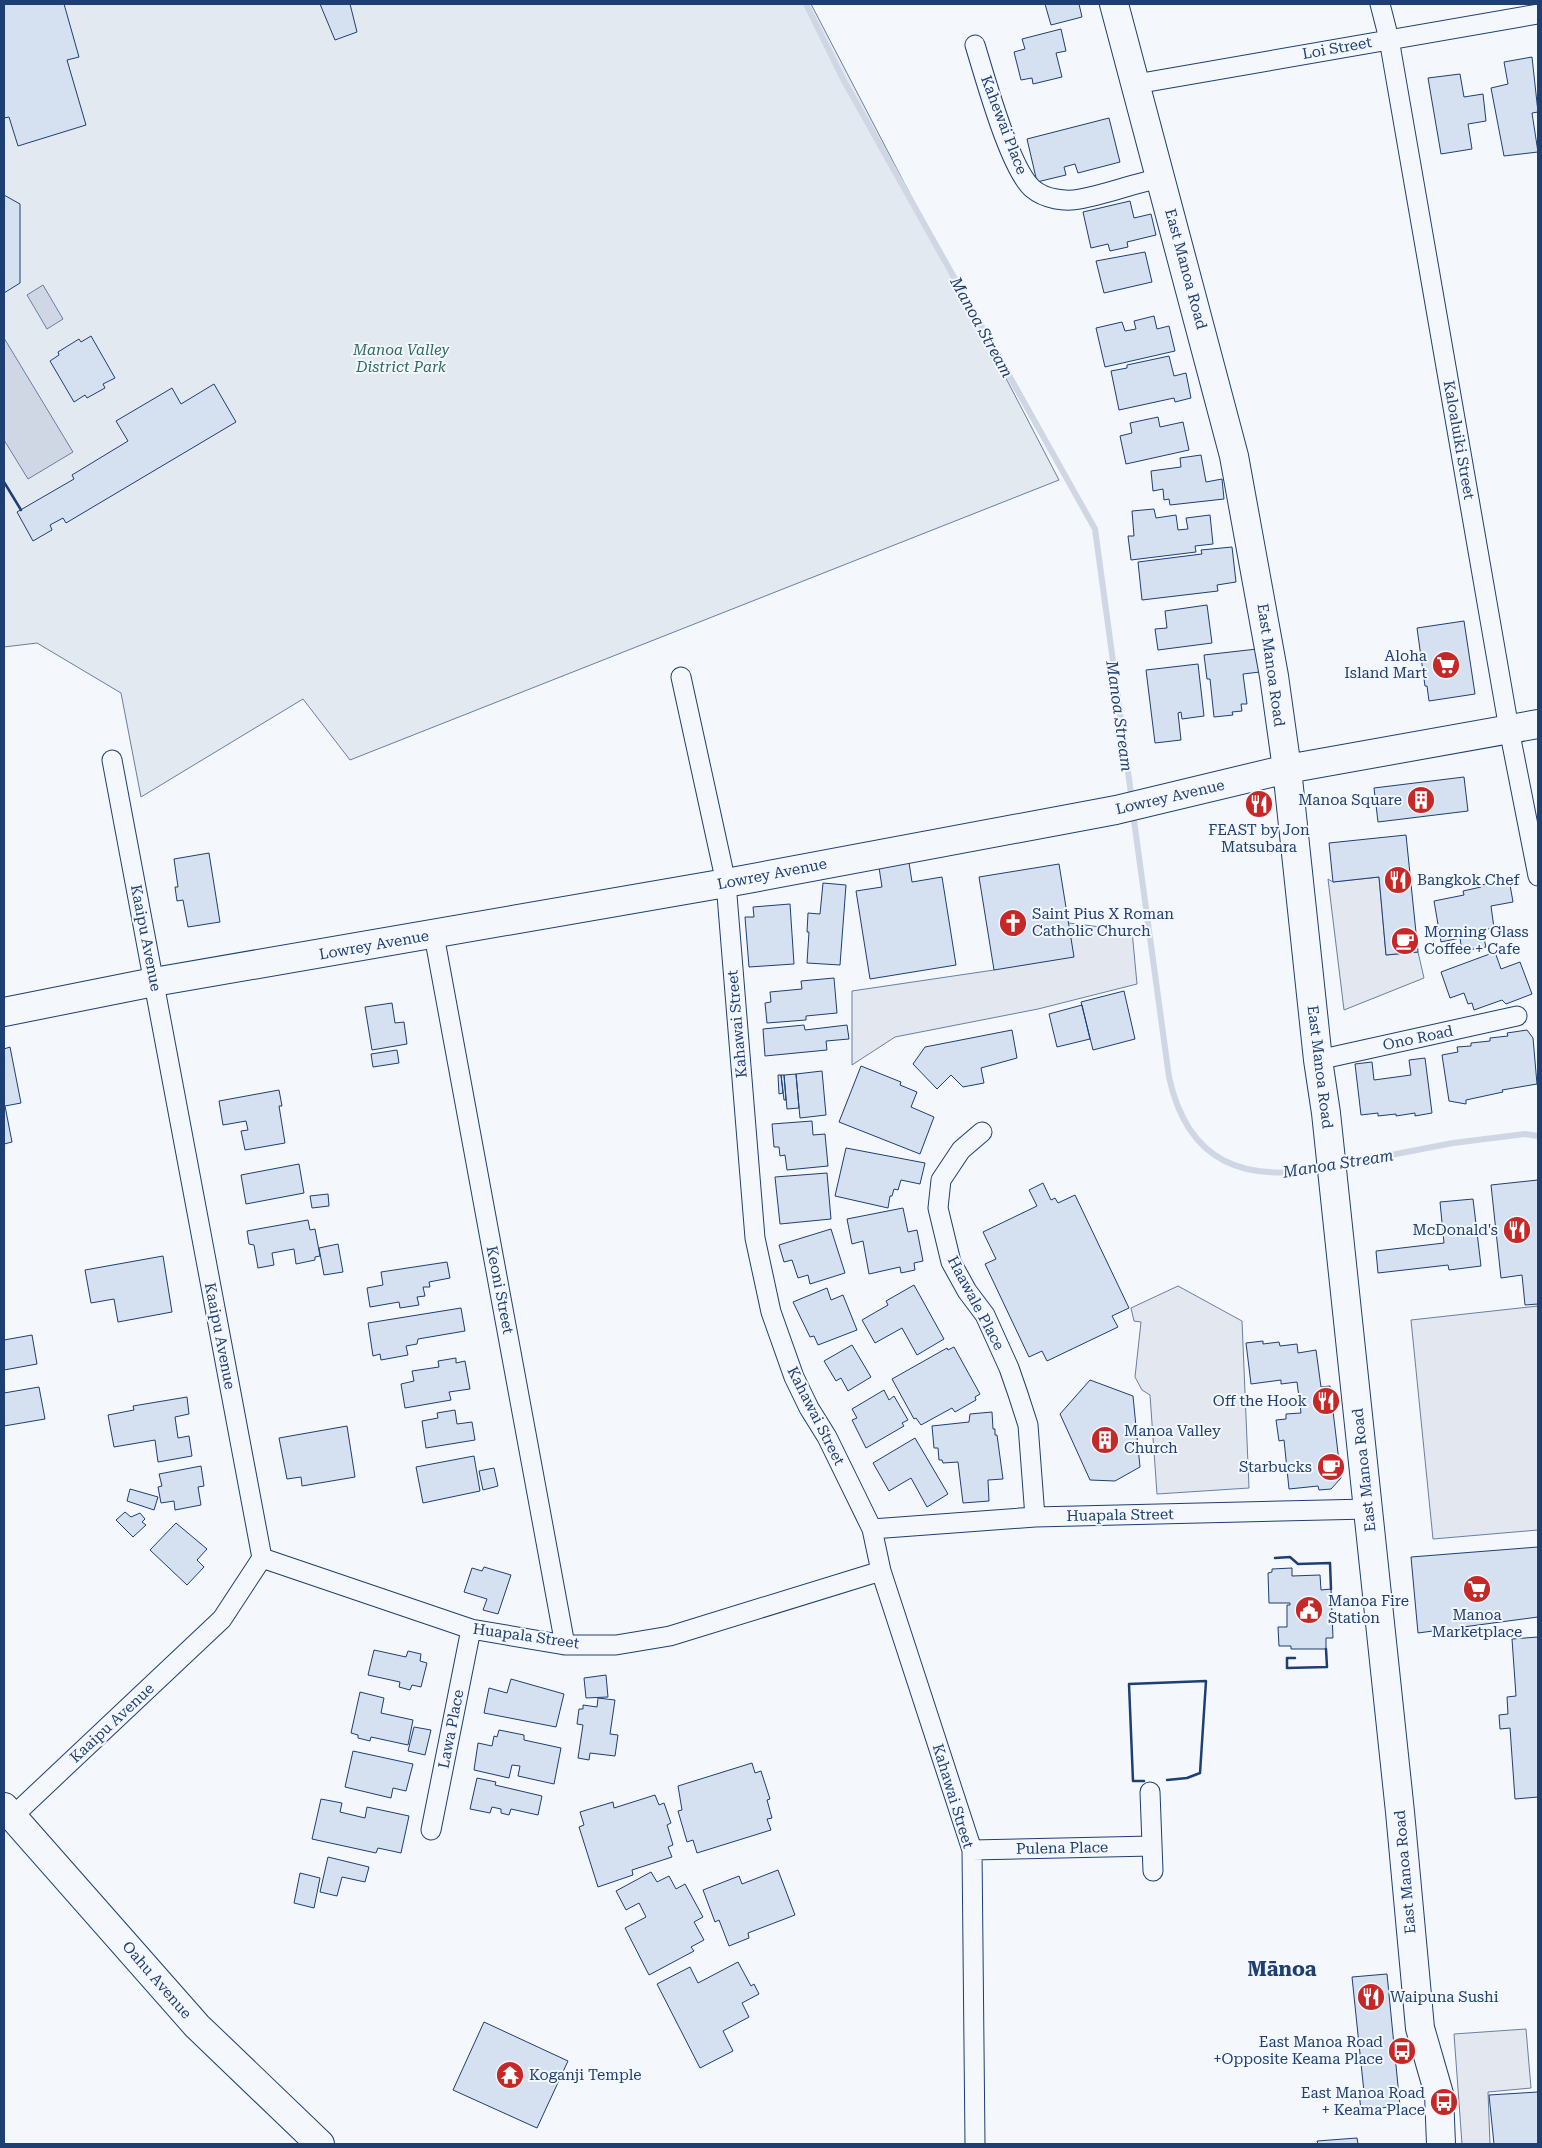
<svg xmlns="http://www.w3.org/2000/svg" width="1542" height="2148" viewBox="0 0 1542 2148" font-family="'Roboto Serif',serif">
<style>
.green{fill:#e3e9f0;stroke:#687fa3}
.parking{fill:#e3e8f0;stroke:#687fa3}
.water{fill:#cfd7e4;stroke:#687fa3}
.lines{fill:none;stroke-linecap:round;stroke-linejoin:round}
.stream{stroke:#cfd7e4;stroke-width:6}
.building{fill:#d5e0f0;stroke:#1d3f73}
.street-casing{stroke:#1d3f73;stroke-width:21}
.secondary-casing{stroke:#1d3f73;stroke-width:30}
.street{stroke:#f4f7fb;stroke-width:19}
.secondary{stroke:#f4f7fb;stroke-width:28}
.wall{stroke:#1d3f73;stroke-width:2.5}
.labels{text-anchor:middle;stroke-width:4;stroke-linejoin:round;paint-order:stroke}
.street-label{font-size:15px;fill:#1d3f73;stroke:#f4f7fb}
.park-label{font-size:15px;font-style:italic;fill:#2c6c60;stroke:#f4f7fb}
.poi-label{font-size:15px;fill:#1d3f73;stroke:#f4f7fb;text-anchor:end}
.water-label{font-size:16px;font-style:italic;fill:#1d3f73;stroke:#f4f7fb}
.district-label{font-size:20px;font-weight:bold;fill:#1d3f73;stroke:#f4f7fb}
</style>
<rect width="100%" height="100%" fill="#f4f7fb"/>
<!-- green -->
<path class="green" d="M21,4h790l248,476 -709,280 -47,-61 -162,98 -20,-104 -84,-50 -33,4v-638z"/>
<!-- parking -->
<path class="parking" d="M1379,877l7,78 32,-3 6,26 -80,32 -16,-131 5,3z
M1069,923l63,8 5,53 -99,25 -143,28 -43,28v-74l142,-21z
M1178,1286l64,35 7,167 -92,6 -7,-99 -8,-5 -7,-13 6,-55 -7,-1 -3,-13z
M1538,1306v224l-105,9 -22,-219z
M1526,2029l5,59 -43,4 2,52h-28l-8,-110z"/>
<!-- water -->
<path class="water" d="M43,285l20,34 -16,10 -20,-34z
M4,338l69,114 -45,27 -24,-39z"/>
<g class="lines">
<!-- stream -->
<path class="stream" d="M806,4l37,75 252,450 37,272
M1133,813l36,264c19,87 76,106 157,91
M1339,1165l114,-22 72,-9 13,2"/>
</g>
<!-- building -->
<path class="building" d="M4,4h60l15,53 -12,3 19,65 -68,21 -9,-29 -5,1z
M320,4h30l7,28 -22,8z
M1045,4h34l3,13 -31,8z
M1061,29l5,22 -10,2 6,24 -29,7 -1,-6 -11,2 -7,-28 11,-3 -3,-10z
M1532,57l6,55 -6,1 6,39 -34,4 -13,-68 17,-4 -4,-22z
M1460,74l4,23 19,-3 3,27 -18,3 4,25 -31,5 -13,-76z
M1109,118l11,44 -42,11 -3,-9 -11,3 2,8 -29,7 -10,-43z
M4,195l16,9v79l-16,10z
M1130,201l4,17 17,-4 5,21 -29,7 1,5 -18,4 -2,-7 -17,4 -8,-36z
M1145,252l7,30 -48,11 -8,-32z
M1154,316l3,13 12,-3 6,25 -70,16 -9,-39 26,-6 3,9 11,-2 -2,-8z
M91,336l24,42 -12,6 2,4 -18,10 -2,-3 -11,7 -24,-41 9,-6 -1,-3 21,-13 2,3z
M1169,356l5,20 12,-3 5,25 -16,4 -1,-4 -55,12 -8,-39 16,-3v-3z
M214,384l22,38 -170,101 -3,-5 -13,7 2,5 -19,11 -16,-29 57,-33 -2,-4 56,-34 -12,-20 56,-33 9,16z
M1158,417l2,10 23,-5 6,28 -63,14 -6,-28 12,-3 -2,-10z
M1201,455l5,27 16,-3 2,20 -54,6 -1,-6 -5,1 -1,-11 -10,2 -2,-20 30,-4 -1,-9z
M1154,509l2,9 20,-3 2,15 10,-1 -2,-11 24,-3 3,29 -18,2 1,6 -65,8 -3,-24h6l-2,-25z
M1232,547l4,35 -19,3 1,6 -76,9 -4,-38 64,-8 -1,-4z
M1207,605l5,38 -54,7 -3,-21 12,-1 -2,-17z
M1464,621l11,73 -46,7 -2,-15h-2l-8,-58z
M1257,649l3,23 -17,2 4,30h-6l1,7 -10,1 1,3 -19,2 -4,-38h-3l-3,-24z
M1198,664l6,52 -22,3 -1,-7 -3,1 3,27 -26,3 -9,-73z
M1464,777l4,34 -90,11 -4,-34z
M1406,835l12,117 -32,3 -7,-78 -46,5 -4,-39z
M209,853l11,69 -32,5 -5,-27 -6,1 -2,-14h3l-4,-28z
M908,856l4,26 30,-5 14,88 -86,14 -14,-88 26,-4 -4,-26z
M1059,864l15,93 -80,13 -15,-93z
M1509,879l4,23 -22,4 3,22 -12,2 4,17 -24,4 -2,-13 -19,4 -7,-41 30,-6 -1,-4 18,-4v-2z
M823,883l23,2 -6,80 -33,-2 2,-31h-2l1,-19 12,1z
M790,904l4,60 -45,3 -4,-50h9l-1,-10z
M1495,952l6,17 19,-7 12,32 -26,10 -4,-4 -28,10 -2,-7 -4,1 -4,-11 -14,5 -9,-26z
M834,978l3,35 -31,3v4l-39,3 -2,-20 6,-1 -1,-10 32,-3 -1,-8z
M1124,991l11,48 -42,11 -12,-48z
M392,1003l3,20 9,-1 3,22 -35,6 -7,-43z
M1082,1005l8,34 -33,8 -8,-33z
M804,1025l1,5 42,-5 2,14 -23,2 1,9 -62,6 -2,-27z
M1012,1030l5,28 -36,10 3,15 -21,4 -12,-12 -14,14 -24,-25 12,-17z
M1527,1030l6,8 4,46 -35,6 1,2 -37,8v4l-17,-3 -7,-46 16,-3 -1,-5 14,-1v-3l19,-2v-3l18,-2 -1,-3z
M10,1047l11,56 -16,3 7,36 -8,2v-95z
M397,1050l2,13 -26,4 -2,-13z
M1425,1058l7,55 -17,3v-3l-19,3v-2l-18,2v-3l-17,2 -6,-51 17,-2 2,18 37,-5 -2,-15z
M861,1066l40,16 -1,3 17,7 -6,15 23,10 -14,37 -81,-32z
M822,1071l4,44 -26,3 -4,-44z
M796,1074l3,34 -12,1 -3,-34z
M778,1075h3l2,18 -4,1z
M781,1075h3l2,25h-2z
M279,1090l3,16h-3l6,37 -40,7 -4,-19 7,-1 -2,-9 -23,4 -4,-24z
M812,1121l1,14 12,-1 3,32 -41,4 -2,-15 -5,1 -1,-9h-5l-2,-23z
M846,1148l79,15 -5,21 -19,-4 -3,10 -4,-1 -2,7h-2l-2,12 -53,-12z
M299,1164l5,29 -58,11 -5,-29z
M827,1173l4,46 -51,5 -5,-47z
M1538,1180v124l-13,1 -3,-30 -21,3 -10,-93z
M1043,1183l8,17 4,-2 3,5 17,-8 54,113 -17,8 6,11 -71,34 -5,-10 -13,6 -44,-93 11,-5 -13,-27 54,-26 -8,-16z
M328,1194l1,12 -17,2 -2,-12z
M1473,1199l8,67 -32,4 -1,-5 -70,8 -2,-22 68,-8 -4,-41z
M903,1208l5,24 9,-2 6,31 -9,2 1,7 -14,3 -1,-6 -31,7 -6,-33 -11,3 -5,-25z
M308,1220l2,10 5,-1 5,27 -5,1v3l-19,4 -2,-15 -22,4 2,12 -16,3 -4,-23 -5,-1 -2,-13z
M831,1229l14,44 -35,11 -2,-9 -10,3 -6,-18 -8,2 -5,-17z
M338,1244l5,28 -19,3 -5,-27z
M163,1256l9,56 -54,10 -4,-23 -23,4 -6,-33z
M447,1262l3,16 -21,4 1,5h-7l2,9 -8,1 2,8 -19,3 -1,-6 -29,5 -3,-19 16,-3 -2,-13z
M914,1285l30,54 -27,16 -15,-27 -27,15 -13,-23 26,-15 -2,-4z
M827,1288l4,12 12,-5 14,35 -39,15 -4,-9 -4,1 -17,-35z
M461,1308l4,23 -47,8 -1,5 -11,2 2,9 -27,5 -1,-6 -7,2 -5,-33z
M32,1335l5,29 -33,6v-30z
M1263,1341v3l16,-2 1,4 17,-2 1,9 18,-3 5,37 9,-1 11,92 -10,11 -12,1 -1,-4 -29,3 -5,-49 -5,1 -3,-21 10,-1v-5l15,-1 -4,-31 -16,2v-4l-30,4 -5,-41z
M852,1345l19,32 -23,14 -7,-13 -5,3 -12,-20z
M954,1347l26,47 -5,3 1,3 -21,12 -3,-4 -31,17 -5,-7 -2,1 -22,-40 55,-31 1,2z
M456,1358v5l9,-2 5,28 -21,3 2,8 -46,8 -4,-24 13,-3 -2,-10 27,-4 -1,-6z
M1090,1380l43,16 7,71 -25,14 -25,-1 -30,-66z
M39,1387l6,32 -41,7v-33z
M884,1390l5,10 5,-4 14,24 -6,3 2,3 -38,22 -14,-28 5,-2 -5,-9z
M187,1397l2,17 -14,3 3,21 11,-2 3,20 -34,6 -3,-22 -41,7 -6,-32 26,-5 -1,-4z
M455,1410l2,14 15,-2 3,18 -49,8 -4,-27 16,-3 -1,-5z
M992,1412l1,17h2v6h2l6,44 -15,1 1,21 -26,2 -5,-41 -15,1 -1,-3h-3l-1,-12h-4l-2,-22 37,-4 1,-8z
M347,1426l8,51 -53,9 -1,-9 -14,2 -8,-41z
M915,1438l33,56 -21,13 -16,-29 -22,13 -16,-28z
M474,1456l6,35 -57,12 -7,-36z
M201,1466l3,20 -6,1 3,18 -26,5 -1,-9 -13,2 -3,-16 4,-1 -3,-12z
M494,1468l4,18 -15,4 -4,-19z
M130,1489l28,8 -4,13 -27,-9z
M125,1512l6,5 9,-4 5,6 -3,3 4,3 -13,12 -17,-17z
M176,1523l31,26 -10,11 7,7 -17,18 -37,-35z
M1538,1547v70l-120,16 -7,-76z
M484,1567l27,8 -13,39 -15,-4 4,-11 -23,-7 8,-24 10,3z
M1292,1568v8l28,-1 1,15 10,-1 2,49h-7v11h-35v-3h-12l-1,-19h9v-22h3v-2h-21l-1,-30 4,-1v-3z
M1538,1637v160l-23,2 -5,-71 -10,1 -1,-14 9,-1 -1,-17 9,-1 -4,-57z
M374,1650l32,7 2,-6 13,3 -1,7 7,2 -6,24 -9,-2 -2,5 -11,-3 1,-5 -32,-7z
M606,1675l2,22 -22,1 -2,-20z
M511,1679l53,15 -8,33 -72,-14 5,-25 18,5z
M360,1692l24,6 -3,15 32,7 -5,25 -37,-8 -1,4 -12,-3v-3l-7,-2z
M598,1698l17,2 -5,34 8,1 -3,21 -25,-3 -1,7 -11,-2 5,-33 -6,-1 2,-15h4v-4l14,2z
M414,1727l17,3 -6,25 -17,-4z
M499,1730l25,5v5l37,8 -7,36 -36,-8 2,-10 -8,-1 -3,13 -35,-8 4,-27 14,3 2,-10 3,1z
M353,1751l60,13 -7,27 -13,-3 -2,10 -46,-11z
M752,1763l3,10 6,-2 9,28 -3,1 5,18 -5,1 4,11 -74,23 -4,-13 -6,2 -9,-31 4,-1 -4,-24z
M477,1778l19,4 -1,3 47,11 -4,19 -27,-6 -2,6 -8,-2v-4l-9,-2 -2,6 -20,-4z
M655,1795l4,10 5,-2 7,20 -4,2 6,20 -5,2 4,10 -40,13 1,5 -35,12 -19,-60 5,-2 -4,-13 33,-10 1,6z
M321,1799l21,4 -2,9 25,6 2,-11 42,9 -8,37 -23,-5 -2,5 -64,-14z
M328,1857l41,10 -4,15 -23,-5 -5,19 -17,-4z
M778,1870l17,45 -47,18 1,5 -20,8 -10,-26 -4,2 -12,-32 36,-14 3,8z
M651,1872l6,10 12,-6 7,13 9,-5 18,33 -9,5 10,18 -13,7 3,4 -45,24 -24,-47 21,-11 -7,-14 -13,7 -10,-19z
M300,1873l20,5 -6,30 -20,-5z
M738,1962l13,24 3,-2 5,10 -17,9 7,14 -26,14 10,20 -33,17 -43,-84 33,-17 8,16z
M1387,1974l13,132 -39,4 -2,-17 5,-1 -12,-115z
M484,2022l84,39 -31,67 -84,-38z
M1538,2092v52h-44l-5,-49z
M1357,2138l1,6h-40l-1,-3z"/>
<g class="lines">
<defs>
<path id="street" d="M1380,4l9,35 120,690 29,147
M975,45c10,32 35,125 58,144 12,10 32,13 47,10 28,-5 54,-16 82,-21
M1136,84l402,-70
M681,677l45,206 29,355 16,74 23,65 15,31 18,29 45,92 9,42 91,279 3,294
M434,935l131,710
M1318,1060l199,-44
M982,1132l-21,18 -20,30 -3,28 13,54 16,29 18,24 24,53 9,26 10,31 7,92
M872,1529l163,-12 333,-8
M262,1558l209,71 94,16h51l54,-9 211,-65
M1150,1792l3,79
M13,1816l209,-197 40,-61 -150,-798
M431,1830l40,-201
M972,1850l180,-4"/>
<path id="secondary" d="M1114,4l120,452 40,220 13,93 31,291 8,53 74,699 20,216 19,66 2,50
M4,1012l150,-30 572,-99 390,-73 171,-41 251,-45
M4,1807l193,219 123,118"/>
</defs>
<!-- street casing -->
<use href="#street" class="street-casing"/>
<!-- secondary casing -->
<use href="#secondary" class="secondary-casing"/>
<!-- street -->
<use href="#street" class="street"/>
<!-- secondary -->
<use href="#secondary" class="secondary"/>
<!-- wall -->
<path class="wall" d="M4,482l17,28
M1275,1558l15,-1 8,7 32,-1 1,26
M1295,1658h-8v10l40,-1 -1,-18
M1144,1781h-11l-4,-97 77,-3 -6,92 -13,5 -20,2"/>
</g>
<!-- icons -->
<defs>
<symbol id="supermarket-disc" viewBox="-11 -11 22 22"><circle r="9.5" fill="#c62828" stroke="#f4f7fb"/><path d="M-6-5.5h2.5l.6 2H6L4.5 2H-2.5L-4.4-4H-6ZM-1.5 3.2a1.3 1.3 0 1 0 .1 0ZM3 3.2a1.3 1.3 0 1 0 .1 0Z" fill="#fff"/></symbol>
<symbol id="building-disc" viewBox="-11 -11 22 22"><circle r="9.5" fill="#c62828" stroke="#f4f7fb"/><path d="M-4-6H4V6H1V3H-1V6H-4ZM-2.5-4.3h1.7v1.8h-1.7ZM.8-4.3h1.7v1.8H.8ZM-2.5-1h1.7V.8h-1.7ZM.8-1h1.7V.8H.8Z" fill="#fff"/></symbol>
<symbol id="restaurant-disc" viewBox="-11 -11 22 22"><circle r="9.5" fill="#c62828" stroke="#f4f7fb"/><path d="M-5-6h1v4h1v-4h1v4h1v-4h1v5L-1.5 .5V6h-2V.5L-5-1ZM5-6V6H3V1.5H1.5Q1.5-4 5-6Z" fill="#fff"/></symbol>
<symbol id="church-disc" viewBox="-11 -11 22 22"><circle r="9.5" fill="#c62828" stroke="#f4f7fb"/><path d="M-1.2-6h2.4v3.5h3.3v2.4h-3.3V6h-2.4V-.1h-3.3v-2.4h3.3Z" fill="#fff"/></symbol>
<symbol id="cafe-disc" viewBox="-11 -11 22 22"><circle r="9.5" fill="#c62828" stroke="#f4f7fb"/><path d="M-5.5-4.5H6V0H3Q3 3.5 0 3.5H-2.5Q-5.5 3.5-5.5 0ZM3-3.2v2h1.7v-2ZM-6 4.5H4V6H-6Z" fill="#fff"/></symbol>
<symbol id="civic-disc" viewBox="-11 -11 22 22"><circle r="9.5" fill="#c62828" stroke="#f4f7fb"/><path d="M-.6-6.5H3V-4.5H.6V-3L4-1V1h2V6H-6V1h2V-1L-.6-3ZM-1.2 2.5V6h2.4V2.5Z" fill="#fff"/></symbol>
<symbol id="bus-disc" viewBox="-11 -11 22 22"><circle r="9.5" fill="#c62828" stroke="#f4f7fb"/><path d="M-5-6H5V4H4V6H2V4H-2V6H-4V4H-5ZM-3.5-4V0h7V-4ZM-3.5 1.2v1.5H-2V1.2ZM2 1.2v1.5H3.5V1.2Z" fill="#fff"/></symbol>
<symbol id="temple-disc" viewBox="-11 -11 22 22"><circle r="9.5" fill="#c62828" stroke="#f4f7fb"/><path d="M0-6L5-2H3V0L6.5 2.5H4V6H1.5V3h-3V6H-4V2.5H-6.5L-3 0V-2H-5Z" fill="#fff"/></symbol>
</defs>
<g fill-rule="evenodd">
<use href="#supermarket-disc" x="1430" y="649" width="32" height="32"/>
<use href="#building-disc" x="1405" y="784" width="32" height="32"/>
<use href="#restaurant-disc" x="1243" y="788" width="32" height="32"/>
<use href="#restaurant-disc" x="1382" y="864" width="32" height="32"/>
<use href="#church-disc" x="997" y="907" width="32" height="32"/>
<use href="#cafe-disc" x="1389" y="925" width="32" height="32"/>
<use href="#restaurant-disc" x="1501" y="1214" width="32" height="32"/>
<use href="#restaurant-disc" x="1310" y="1385" width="32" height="32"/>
<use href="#building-disc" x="1089" y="1424" width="32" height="32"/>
<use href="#cafe-disc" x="1315" y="1451" width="32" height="32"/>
<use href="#supermarket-disc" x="1461" y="1573" width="32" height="32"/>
<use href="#civic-disc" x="1293" y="1594" width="32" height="32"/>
<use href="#restaurant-disc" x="1355" y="1981" width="32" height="32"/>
<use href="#bus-disc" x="1386" y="2035" width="32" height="32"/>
<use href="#temple-disc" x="494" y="2059" width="32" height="32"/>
<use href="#bus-disc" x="1428" y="2086" width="32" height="32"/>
</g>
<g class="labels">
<!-- street labels -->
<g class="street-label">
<text transform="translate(1337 48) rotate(-10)" y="5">Loi Street</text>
<text transform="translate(1004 125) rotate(69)" y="5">Kahewai Place</text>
<text transform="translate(1186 269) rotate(75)" y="5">East Manoa Road</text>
<text transform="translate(1459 440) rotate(80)" y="5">Kaloaluiki Street</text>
<text transform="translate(1271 665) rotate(82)" y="5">East Manoa Road</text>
<text transform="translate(1170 797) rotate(-13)" y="5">Lowrey Avenue</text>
<text transform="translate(772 874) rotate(-11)" y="5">Lowrey Avenue</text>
<text transform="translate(146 938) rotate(79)" y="5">Kaaipu Avenue</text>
<text transform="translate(374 945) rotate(-10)" y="5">Lowrey Avenue</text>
<text transform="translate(737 1024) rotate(-95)" y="5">Kahawai Street</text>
<text transform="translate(1418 1038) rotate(-12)" y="5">Ono Road</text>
<text transform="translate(1320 1067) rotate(83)" y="5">East Manoa Road</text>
<text transform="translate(500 1290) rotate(79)" y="5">Keoni Street</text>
<text transform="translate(976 1303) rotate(62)" y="5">Haawale Place</text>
<text transform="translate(220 1336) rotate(79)" y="5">Kaaipu Avenue</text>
<text transform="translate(816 1416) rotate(63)" y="5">Kahawai Street</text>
<text transform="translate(1364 1470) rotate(-96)" y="5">East Manoa Road</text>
<text transform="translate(1120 1515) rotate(-1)" y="5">Huapala Street</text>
<text transform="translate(526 1636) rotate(8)" y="5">Huapala Street</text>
<text transform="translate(112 1723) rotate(-43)" y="5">Kaaipu Avenue</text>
<text transform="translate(451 1729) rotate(-79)" y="5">Lawa Place</text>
<text transform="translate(953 1796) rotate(73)" y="5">Kahawai Street</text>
<text transform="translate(1062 1848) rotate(-1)" y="5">Pulena Place</text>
<text transform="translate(1405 1872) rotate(-95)" y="5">East Manoa Road</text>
<text transform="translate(157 1980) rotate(49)" y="5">Oahu Avenue</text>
</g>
<!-- park labels -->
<g class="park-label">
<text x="401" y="355">Manoa Valley<tspan x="401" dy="17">District Park</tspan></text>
</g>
<!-- poi labels -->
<g class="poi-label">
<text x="1427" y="661">Aloha<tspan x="1427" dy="17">Island Mart</tspan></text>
<text x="1402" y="805">Manoa Square</text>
<text x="1259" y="835" text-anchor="middle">FEAST by Jon<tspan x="1259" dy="17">Matsubara</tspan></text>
<text x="1417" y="885" text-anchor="start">Bangkok Chef</text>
<text x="1032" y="919" text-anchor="start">Saint Pius X Roman<tspan x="1032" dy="17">Catholic Church</tspan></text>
<text x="1424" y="937" text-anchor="start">Morning Glass<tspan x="1424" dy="17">Coffee + Cafe</tspan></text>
<text x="1498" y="1235">McDonald's</text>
<text x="1307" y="1406">Off the Hook</text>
<text x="1124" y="1436" text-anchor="start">Manoa Valley<tspan x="1124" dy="17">Church</tspan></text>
<text x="1312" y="1472">Starbucks</text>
<text x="1328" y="1606" text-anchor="start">Manoa Fire<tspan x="1328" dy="17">Station</tspan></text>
<text x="1477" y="1620" text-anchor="middle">Manoa<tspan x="1477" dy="17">Marketplace</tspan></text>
<text x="1390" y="2002" text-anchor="start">Waipuna Sushi</text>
<text x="1383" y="2047">East Manoa Road<tspan x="1383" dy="17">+Opposite Keama Place</tspan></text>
<text x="529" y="2080" text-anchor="start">Koganji Temple</text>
<text x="1425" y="2098">East Manoa Road<tspan x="1425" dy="17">+ Keama Place</tspan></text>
</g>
<!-- water labels -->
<g class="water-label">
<text transform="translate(982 327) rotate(61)" y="6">Manoa Stream</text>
<text transform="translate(1120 716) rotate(82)" y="6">Manoa Stream</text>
<text transform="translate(1338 1163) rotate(-9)" y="6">Manoa Stream</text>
</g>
<!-- district labels -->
<g class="district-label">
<text x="1282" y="1976">Mānoa</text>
</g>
</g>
<!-- border -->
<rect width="1542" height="2148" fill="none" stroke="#1d3f73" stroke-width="10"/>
</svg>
